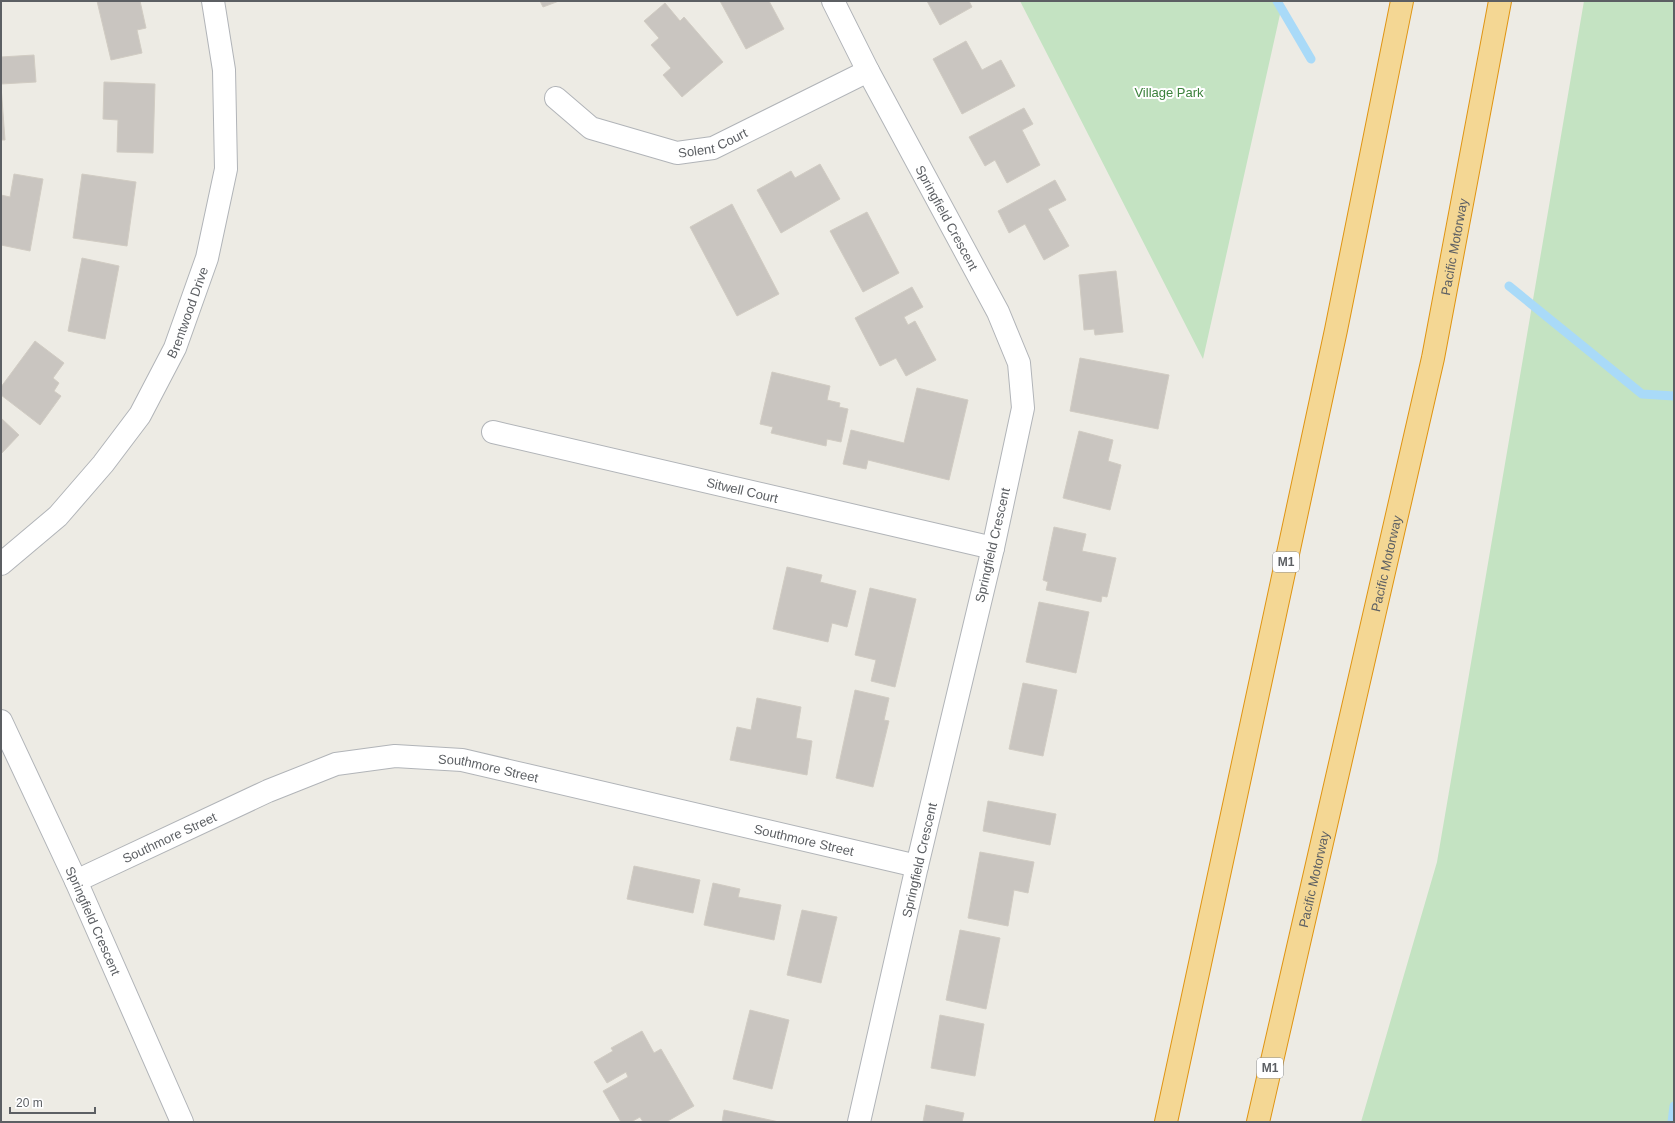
<svg xmlns="http://www.w3.org/2000/svg" width="1675" height="1123" viewBox="0 0 1675 1123" font-family="Helvetica,sans-serif">
<style>
.green{fill:#c4e3c2}
.lines{fill:none;stroke-linecap:round;stroke-linejoin:round}
.stream{stroke:#a9daf8;stroke-width:9}
.building{fill:#c9c5c0;stroke:#d1ccc3}
.street-casing{stroke:#b1b4b8;stroke-width:24}
.highway-casing{stroke:#df9412;stroke-width:24}
.street{stroke:#fff;stroke-width:22}
.highway{stroke:#f4d794;stroke-width:22}
.labels{text-anchor:middle;stroke-width:4;stroke-linejoin:round;paint-order:stroke}
.shield{fill:#fff;stroke:#8d8f92;stroke-width:1}
.shield-label{font-size:12px;font-weight:bold;fill:#5c5f63}
.park-label{font-size:13px;fill:#3c823c;stroke:#fff}
.street-label{font-size:13px;fill:#5c5f63;stroke:#fff}
</style>
<rect width="100%" height="100%" fill="#edebe4"/>
<!-- green -->
<path class="green" d="M1020,1h263l-80,358z
M1584,1h90v1121h-313l76,-260z"/>
<g class="lines">
<!-- stream -->
<path class="stream" d="M1277,1l34,58
M1509,286l133,108 32,2
M1672,1122l2,-16"/>
</g>
<!-- building -->
<path class="building" d="M97,1h43l6,27 -9,2 5,23 -31,7z
M540,1h19l-16,6z
M720,1h49l15,28 -38,20z
M927,1h42l3,6 -32,18z
M665,3l15,18 4,-4 39,45 -41,35 -19,-22 8,-7 -20,-23 8,-7 -15,-17z
M966,41l16,29 19,-10 14,26 -53,28 -29,-55z
M34,55l2,27 -35,2v-27z
M104,82l51,2 -2,69 -36,-1 1,-32 -15,-1z
M1,86l4,54h-4z
M1024,108l9,16 -11,6 18,35 -33,18 -12,-23 -10,6 -16,-29z
M820,164l20,35 -59,34 -24,-43 34,-19 4,7z
M14,174l29,5 -13,72 -29,-6v-50l9,2z
M82,174l54,8 -9,64 -54,-8z
M1055,180l11,20 -18,9 21,37 -25,14 -19,-36 -16,9 -11,-22z
M732,204l47,90 -42,22 -47,-89z
M867,212l32,61 -36,19 -33,-61z
M82,258l37,8 -14,73 -37,-8z
M1116,271l7,61 -28,3 -1,-6 -10,1 -5,-55z
M912,287l11,20 -19,10 4,8 7,-4 21,39 -30,16 -10,-18 -16,8 -25,-48z
M35,341l29,22 -11,15 6,5 -5,8 7,5 -21,29 -39,-30v-8z
M1080,358l89,17 -11,54 -88,-18z
M772,372l58,14 -3,14 13,3 -1,4 9,2 -7,33 -14,-3 -1,7 -55,-13 2,-6 -13,-3z
M917,388l51,12 -19,80 -81,-20 -2,9 -23,-5 8,-34 53,13z
M1,418l18,17 -18,19z
M1079,431l34,9 -5,21 13,4 -11,45 -47,-12z
M1054,527l32,7 -4,17 34,7 -9,39 -5,-1 -1,6 -55,-12 2,-8 -5,-2z
M787,567l35,8 -2,7 36,9 -9,36 -15,-4 -4,19 -55,-13z
M870,588l46,11 -21,88 -24,-6 5,-21 -21,-5z
M1039,602l50,10 -13,61 -50,-11z
M1023,683l34,7 -14,66 -34,-7z
M855,690l34,8 -5,22 5,1 -16,66 -37,-9z
M757,698l44,9 -5,31 16,3 -5,34 -77,-15 7,-33 14,3z
M988,801l68,13 -6,31 -67,-14z
M980,852l54,10 -6,31 -14,-3 -6,36 -40,-8z
M634,866l66,14 -7,33 -66,-14z
M713,883l27,6 -2,8 43,8 -7,35 -70,-15z
M802,910l35,7 -16,66 -34,-8z
M960,930l40,8 -14,71 -40,-9z
M750,1010l39,10 -17,69 -39,-10z
M940,1015l44,9 -9,52 -44,-8z
M642,1031l12,22 7,-4 33,57 -28,16h-23l-3,-5 -9,5h-10l-18,-31 25,-14 -2,-5 -19,11 -13,-21 19,-11 -2,-3z
M926,1105l38,8 -2,9h-39z
M724,1110l55,12h-57z"/>
<g class="lines">
<defs>
<g id="street">
<path id="s1" d="M833,1l35,70 130,241 21,51 4,45 -30,140 -76,318 -58,256"/>
<path id="s2" d="M556,98l35,30 86,25 36,-5 155,-77"/>
<path id="s3" d="M493,432l500,116"/>
<path id="s4" d="M1,564l57,-48 45,-52 37,-49 35,-67 32,-90 19,-89 -2,-99 -11,-69"/>
<path id="s5" d="M1,721l75,160 106,241"/>
<path id="s6" d="M76,881l192,-90 68,-27 59,-8 67,4 455,106"/>
</g>
<g id="highway">
<path d="M1166,1122l170,-792 66,-329"/>
<path id="s7" d="M1258,1122l175,-764 67,-357"/>
</g>
</defs>
<!-- street casing -->
<use href="#street" class="street-casing"/>
<!-- highway casing -->
<use href="#highway" class="highway-casing"/>
<!-- street -->
<use href="#street" class="street"/>
<!-- highway -->
<use href="#highway" class="highway"/>
</g>
<g class="labels">
<!-- shield labels -->
<g class="shield">
<rect x="1273" y="552" width="26" height="20" rx="3"/>
<rect x="1257" y="1058" width="26" height="20" rx="3"/>
</g>
<g class="shield-label">
<text x="1286" y="566">M1</text>
<text x="1270" y="1072">M1</text>
</g>
<!-- park labels -->
<g class="park-label">
<text x="1169" y="97">Village Park</text>
</g>
<!-- street labels -->
<g class="street-label">
<text dy="5" stroke="none"><textPath href="#s2" startOffset="173">Solent Court</textPath></text>
<text dy="5" stroke="none"><textPath href="#s1" startOffset="245">Springfield Crescent</textPath></text>
<text dy="5" stroke="none"><textPath href="#s7" startOffset="897">Pacific Motorway</textPath></text>
<text dy="5" stroke="none"><textPath href="#s4" startOffset="318">Brentwood Drive</textPath></text>
<text dy="5" stroke="none"><textPath href="#s3" startOffset="256">Sitwell Court</textPath></text>
<text transform="translate(992 545) rotate(-77)" y="5">Springfield Crescent</text>
<text dy="5" stroke="none"><textPath href="#s7" startOffset="573">Pacific Motorway</textPath></text>
<text dy="5" stroke="none"><textPath href="#s6" startOffset="439">Southmore Street</textPath></text>
<text dy="5" stroke="none"><textPath href="#s6" startOffset="103">Southmore Street</textPath></text>
<text dy="5" stroke="none"><textPath href="#s6" startOffset="763">Southmore Street</textPath></text>
<text transform="translate(919 860) rotate(-77)" y="5">Springfield Crescent</text>
<text dy="5" stroke="none"><textPath href="#s7" startOffset="249">Pacific Motorway</textPath></text>
<text dy="5" stroke="none"><textPath href="#s5" startOffset="220">Springfield Crescent</textPath></text>
</g>
</g>
<!-- border -->
<rect width="1675" height="1123" fill="none" stroke="#5c5f63" stroke-width="4"/>
<!-- scale -->
<path d="M10 1107v6h85v-6" fill="none" stroke="#5c5f63" stroke-width="2"/>
<text x="16" y="1107" font-size="12" fill="#5c5f63" stroke="#ffffff" stroke-width="3" paint-order="stroke">20 m</text>
</svg>
